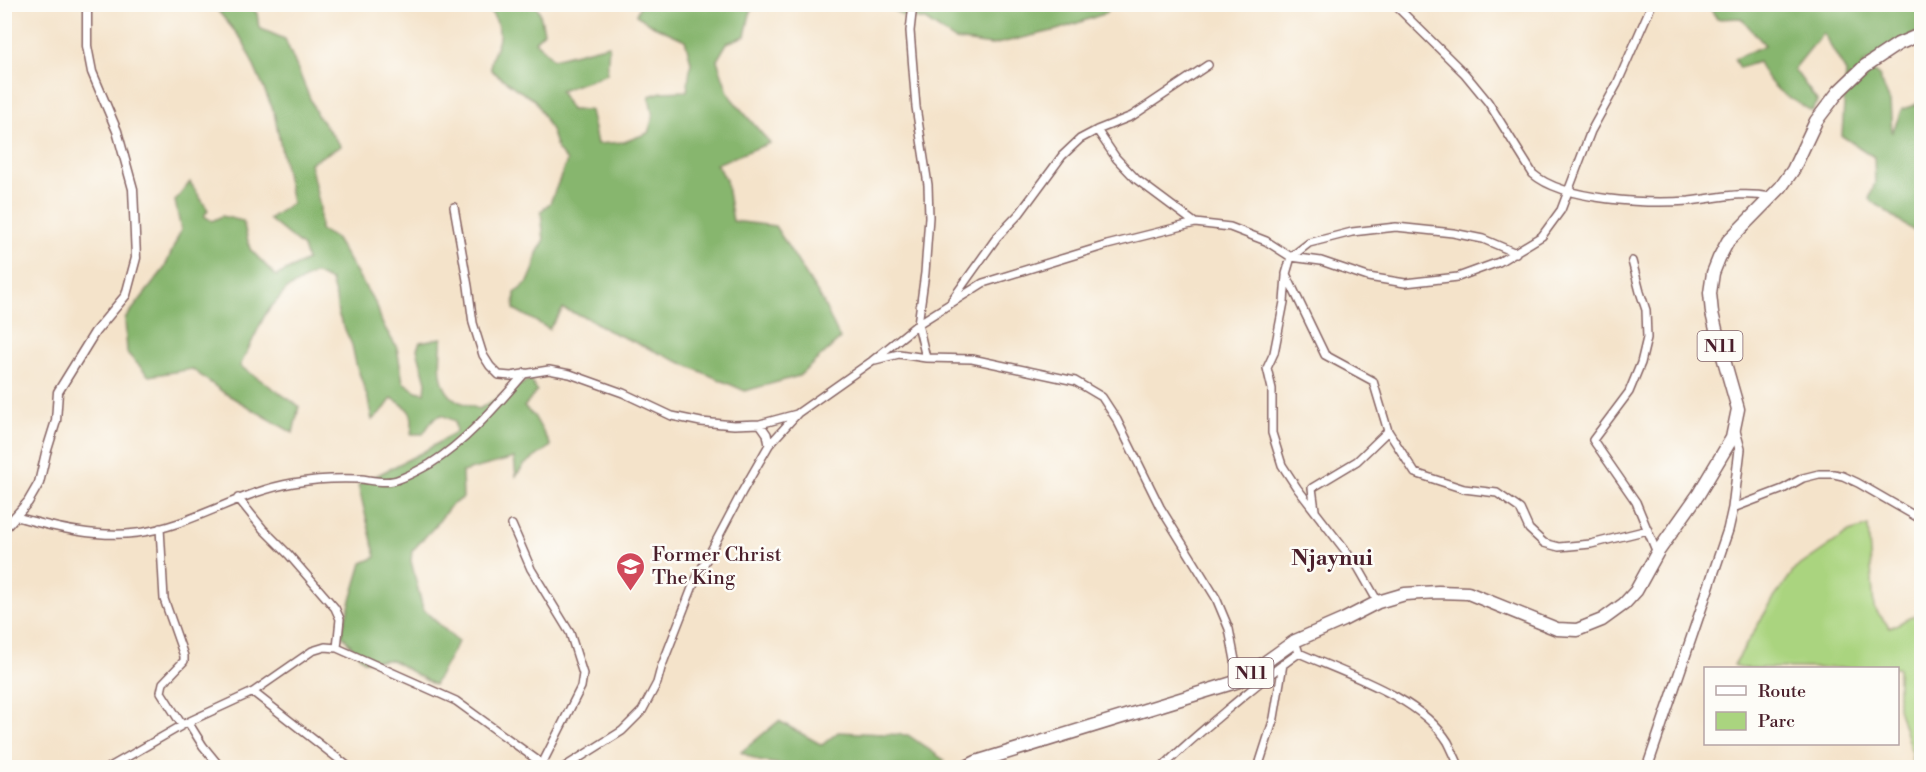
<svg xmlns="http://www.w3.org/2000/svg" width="1926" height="772" viewBox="0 0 1926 772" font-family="'Libre Bodoni',serif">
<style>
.green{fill:#aad47f;stroke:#7a7a55;stroke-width:1.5}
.forest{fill:#87b66e;stroke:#686a4c;stroke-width:1.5}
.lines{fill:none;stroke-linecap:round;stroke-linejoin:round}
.minor-casing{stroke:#866463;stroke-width:10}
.tertiary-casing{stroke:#866463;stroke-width:11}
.secondary-casing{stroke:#866463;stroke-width:12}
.trunk-casing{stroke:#866463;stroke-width:15}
.minor{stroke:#fff;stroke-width:7}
.tertiary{stroke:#fff;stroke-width:8}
.secondary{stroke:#fff;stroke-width:9}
.trunk{stroke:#fff;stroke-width:12}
.labels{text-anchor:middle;stroke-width:5;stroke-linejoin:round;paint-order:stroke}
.shield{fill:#fdfcf7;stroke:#806168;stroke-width:1.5}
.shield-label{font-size:18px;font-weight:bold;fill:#4a1f2b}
.poi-label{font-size:20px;fill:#4a1f2b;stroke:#fdfcf7;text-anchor:start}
.quarter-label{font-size:22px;font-weight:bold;fill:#4a1f2b;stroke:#fdfcf7}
</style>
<rect width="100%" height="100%" fill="#fdfcf7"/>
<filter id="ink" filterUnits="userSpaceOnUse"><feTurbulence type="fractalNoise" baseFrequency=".0167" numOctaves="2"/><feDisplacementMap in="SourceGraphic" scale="12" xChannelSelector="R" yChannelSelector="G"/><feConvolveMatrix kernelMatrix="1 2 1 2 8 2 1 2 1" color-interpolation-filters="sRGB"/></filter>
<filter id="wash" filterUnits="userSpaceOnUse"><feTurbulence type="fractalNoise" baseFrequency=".008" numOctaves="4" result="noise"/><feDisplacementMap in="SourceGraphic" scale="24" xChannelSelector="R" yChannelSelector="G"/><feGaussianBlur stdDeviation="1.35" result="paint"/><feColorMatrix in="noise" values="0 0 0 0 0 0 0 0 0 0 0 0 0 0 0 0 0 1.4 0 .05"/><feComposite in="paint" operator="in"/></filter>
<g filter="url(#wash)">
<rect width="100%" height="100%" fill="#f4e3ca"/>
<!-- green -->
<path class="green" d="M1868,526l6,82 16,20 31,-16v155h-9v-13l-14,-46v-40h-158l-6,-3 38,-64 23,-32 54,-37z"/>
<!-- forest -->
<path class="forest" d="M1713,4l208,1v26l-58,33 16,12 11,26 2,31 10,-24 13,-4 6,-5v136l-52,-37 6,-16 -1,-26 -32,-21 4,-64 -23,-39 -29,36 24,33 -6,9c-26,-14 -41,-21 -54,-49l-19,6 -5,-9 31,-14 -24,-27 -24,1 -7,-11z
M213,5h35l9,8 2,15 26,11 32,76 24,31 -31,17 10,44v23l15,8 42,68 5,17 15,25 6,34 13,9 9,2 1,-11 -9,-33 3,-7 22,-4c-2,20 -6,50 14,62 7,4 15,6 23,9l51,-30 7,12 -13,16 10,9 17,30 -27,19 -8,11 -2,-18 -52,14 1,26 -12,7 -15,20 -24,26 -1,10 12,48 35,33 -24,43 -42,-25 -28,1 -23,-27 21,-71 14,-6 -18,-72 65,-33 33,-20 -1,-11 -13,-6 -8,3 -11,16h-12c4,-21 -2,-26 -19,-36l-7,10 -13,12 -4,-21 -12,-35 -4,-19 -14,-31 -2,-16 -5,-17 -16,-8 -28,16 -21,24 -26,53 59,40 -6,27 -70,-41 -31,-23 -43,7 -22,-23 -2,-34 39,-50 17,-39 -6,-29 15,-19 18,28 -4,6 8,5 10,-5 21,5 7,28 26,27 31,-16 -4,-13 -34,-28 23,-16 -18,-91 -31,-71z
M486,5h48l5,5 5,22 -9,9 18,18 56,-14 -2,29 -47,17 11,19h19l7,34 27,-2 24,-9 5,-16 -4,-21 13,-4 25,-1 4,-29 -6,-22 -31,-14 -18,-11 4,-10h115l-5,9 -5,22 -18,7 -10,17 11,32 4,7 38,44 -54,21 10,16 7,41 42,5 47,74 18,39 -41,37 -54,15 -138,-61 -17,-11 -27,-10 -14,20 -35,-20 1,-16 13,-11 6,-14 3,-15 7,-12 -3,-30 9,-8 17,-42 -10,-12 -5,-17 -17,-32 -17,-10 -27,-20c-1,-10 2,-15 6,-24 6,-17 -1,-27 -11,-41z
M887,5h222l-2,8 -50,17 -65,15 -37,-5 -30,-20 -22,-4z
M779,721l43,24 16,-13 70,3 36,25 -4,7h-142l-39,-6 -18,-9z"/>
</g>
<g filter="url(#ink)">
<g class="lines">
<defs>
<path id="minor" d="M913,4l-3,27 6,76 12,78 1,32 -4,56 -7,51 8,34
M1394,4l71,70 23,28 45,72c31,27 116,30 156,27 30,-3 50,-10 82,-4
M1097,130l19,28 20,21 59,44
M454,207l14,79 5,37 10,32 7,11 9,9 12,1 38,-6 21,4 53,19 49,23 29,6 33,3 26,-1 37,-10
M1516,253l-33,-14 -30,-6 -57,-6 -44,5 -43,11 -18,14 -5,17 39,81 48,26 15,50 27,42 49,16 33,4 23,16 9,20 15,14 15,4 32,-3 57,-14
M1632,261l8,31 6,18 1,28 -6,25 -12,29 -36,48 43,62 21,51
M1286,276l-2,26 -10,51 -7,15 5,21v44l10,32 15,23 61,79 20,35
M952,300l45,-63 23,-24 42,-57 18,-17 17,-9 35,-14 76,-51
M875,360l24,-6 27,4 46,1 103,22 27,16 15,23 43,87 56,91 13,31 10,52
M760,424l7,10 2,11
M238,498l25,31 26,26 46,53 5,11 -3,29
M1733,508l50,-19 20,-11 16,-4h15l9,2 15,7 64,37
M1315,510l-3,-22 45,-27 31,-30
M17,517c39,11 80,21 120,16 55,-7 102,-41 156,-50 22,-4 45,-5 68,-4 9,1 22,4 32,2 9,-2 28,-12 37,-17 37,-23 67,-59 95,-91
M512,525l19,44 39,64 13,41 -2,13 -41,81
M160,528l4,71 20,57v5l-21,22 -2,9 21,33
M1295,641l4,12c47,21 121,44 149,89 4,8 8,17 12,26
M253,692l97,76
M188,722l15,24 18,22
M108,768l80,-46 65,-30 59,-41 13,-4 12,1 119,53 92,67
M563,768l59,-37 20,-20 15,-28 4,-15 33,-85 48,-91 27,-47 29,-32 74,-52 46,-37 65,-41 124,-38 88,-22 35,4 36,14 25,16 30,4 47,16 37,6 53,-6 41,-15 43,-26 19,-26 30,-79 26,-47 35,-80
M1162,768c21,-22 44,-40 67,-60 23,-19 45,-38 70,-55
M1258,768l16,-50 9,-54"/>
<path id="tertiary" d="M4,529l24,-27 11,-19 7,-30 10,-32 2,-29 37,-60 31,-37 10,-37 -3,-69 -16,-58 -25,-59 -5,-26v-42"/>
<path id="secondary" d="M1647,768l81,-238 5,-22 7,-59 -5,-18"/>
<path id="trunk" d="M964,768l12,-6 263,-81 56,-40 48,-21 35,-18 27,-8 33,-2 30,1 89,36 20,1 25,-10 22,-16 12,-13 21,-38 41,-58 34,-57 6,-29 -18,-63 -8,-33 -2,-20 3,-20 6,-15 9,-17 53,-54 12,-17 23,-49 23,-30 26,-25 33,-22 24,-10"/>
</defs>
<!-- minor casing -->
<use href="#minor" class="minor-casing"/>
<!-- tertiary casing -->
<use href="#tertiary" class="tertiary-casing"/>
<!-- secondary casing -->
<use href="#secondary" class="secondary-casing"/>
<!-- trunk casing -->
<use href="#trunk" class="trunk-casing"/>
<!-- minor -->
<use href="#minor" class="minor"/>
<!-- tertiary -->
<use href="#tertiary" class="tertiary"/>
<!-- secondary -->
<use href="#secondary" class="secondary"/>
<!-- trunk -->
<use href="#trunk" class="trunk"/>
</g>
</g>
<!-- icons -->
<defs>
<symbol id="school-pin" viewBox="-11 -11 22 30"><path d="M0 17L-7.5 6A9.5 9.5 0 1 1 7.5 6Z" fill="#d1495b" stroke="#fdfcf7"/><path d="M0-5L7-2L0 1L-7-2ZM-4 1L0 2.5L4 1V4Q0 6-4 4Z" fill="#fff"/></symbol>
</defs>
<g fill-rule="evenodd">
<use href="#school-pin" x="614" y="550" width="33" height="45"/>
</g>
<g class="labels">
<!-- shield labels -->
<g class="shield">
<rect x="1697.5" y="331" width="45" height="30" rx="4.5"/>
<rect x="1228.5" y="658" width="45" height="30" rx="4.5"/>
</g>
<g class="shield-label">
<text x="1720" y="352">N11</text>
<text x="1251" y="679">N11</text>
</g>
<!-- poi labels -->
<g class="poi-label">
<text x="652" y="561">Former Christ<tspan x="652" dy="23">The King</tspan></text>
</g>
<!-- quarter labels -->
<g class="quarter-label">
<text x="1332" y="565">Njaynui</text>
</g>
</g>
<!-- margin -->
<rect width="1926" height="772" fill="none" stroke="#fdfcf7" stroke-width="24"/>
<!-- legend -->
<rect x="1704" y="667" width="195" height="78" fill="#fdfcf7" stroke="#b5a4a5" stroke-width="1.5"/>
<rect x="1716" y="686" width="30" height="9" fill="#ffffff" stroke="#b5a4a5" stroke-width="1.5"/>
<text x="1758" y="697" font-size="18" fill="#4a1f2b">Route</text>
<rect x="1716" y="712" width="30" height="18" fill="#aad47f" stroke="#b5a4a5" stroke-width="1.5"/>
<text x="1758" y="727" font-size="18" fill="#4a1f2b">Parc</text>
</svg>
